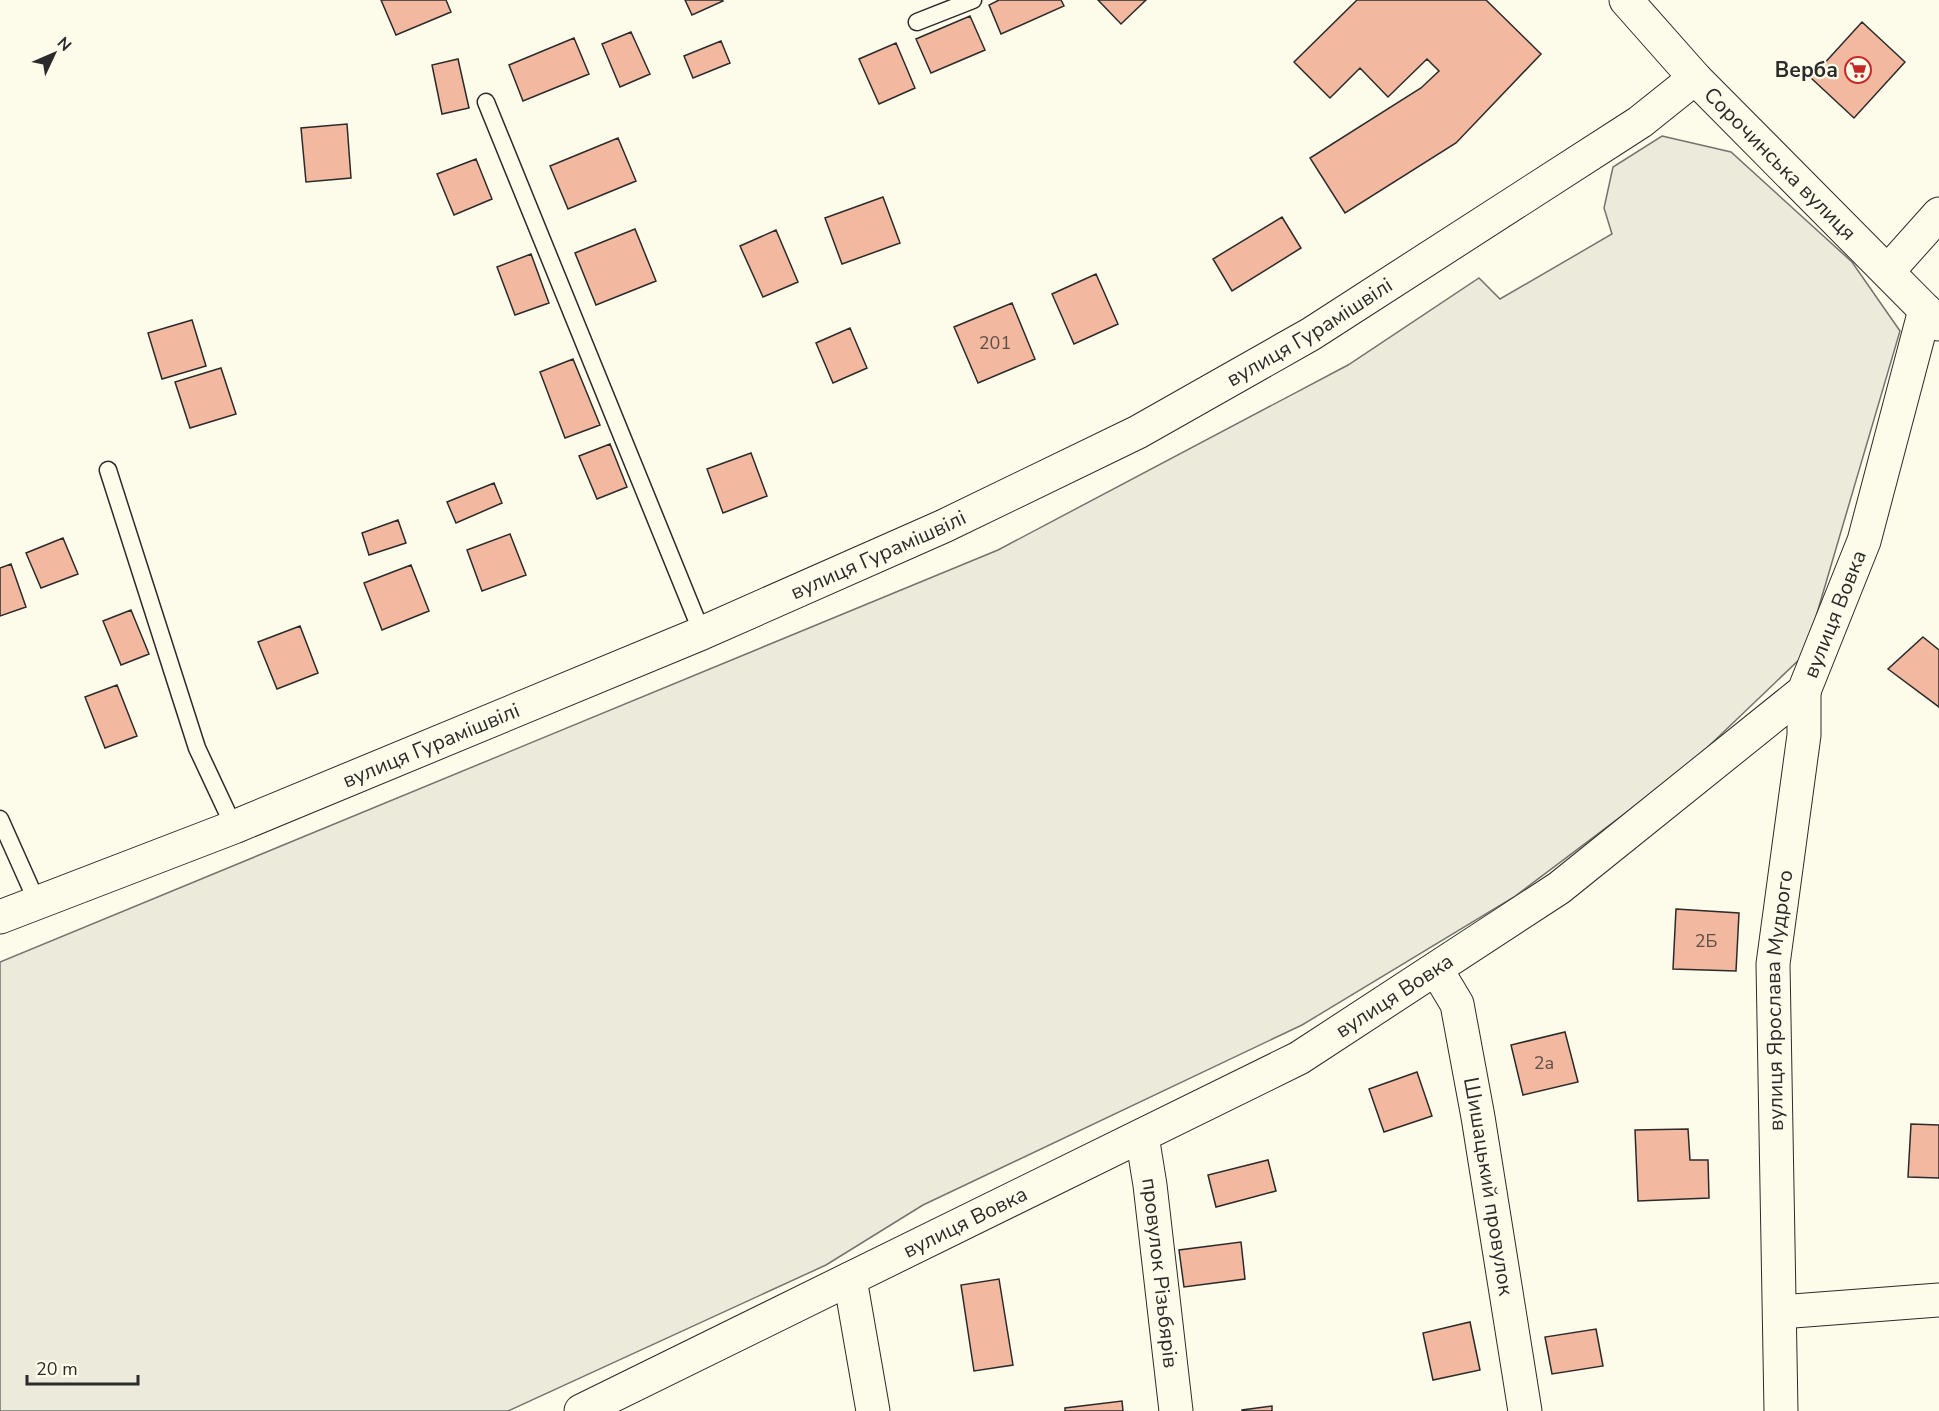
<svg xmlns="http://www.w3.org/2000/svg" width="1939" height="1411" viewBox="0 0 1939 1411" font-family="'Nunito Sans',sans-serif">
<style>
.green{fill:#ecebdb;stroke:#74746e;stroke-width:1.5}
.building{fill:#f2b8a0;stroke:#2b2b2b;stroke-width:1.5}
.lines{fill:none;stroke-linecap:round;stroke-linejoin:round}
.service-casing{stroke:#2b2b2b;stroke-width:19}
.minor-casing{stroke:#2b2b2b;stroke-width:35}
.tertiary-casing{stroke:#2b2b2b;stroke-width:35}
.secondary-casing{stroke:#2b2b2b;stroke-width:35}
.service{stroke:#fdfbea;stroke-width:16}
.minor{stroke:#fdfbea;stroke-width:33}
.tertiary{stroke:#fdfbea;stroke-width:33}
.secondary{stroke:#fdfbea;stroke-width:33}
.labels{text-anchor:middle;stroke-width:4.5;stroke-linejoin:round;paint-order:stroke}
.number-label{font-size:18px;fill:#5d4e48}
.poi-label{font-size:21px;font-weight:bold;fill:#2b2b2b;stroke:#fdfbea;text-anchor:end}
.street-label{font-size:21px;fill:#2b2b2b;stroke:#fdfbea}
</style>
<rect width="100%" height="100%" fill="#fdfbea"/>
<!-- green -->
<path class="green" d="M1662,136l69,16 121,110 48,69 -95,323 -117,112 -174,131 -212,128 -379,180 -97,60 -318,146h-508v-449l998,-412 350,-185 131,-87 21,21 112,-65 -8,-26 9,-41z"/>
<!-- building -->
<path class="building" d="M381,0h65l5,12 -55,23z
M685,0h37l1,1 -31,14z
M999,0h62l3,6 -63,28 -12,-29z
M1098,0h48l-25,24z
M1357,0h129l55,54 -85,89 -111,70 -35,-55 111,-70 18,-17 -12,-12 -39,38 -28,-29 -30,30 -36,-36z
M970,16l15,34 -54,23 -15,-34z
M1862,22l43,40 -51,56 -43,-40z
M631,32l19,42 -30,13 -18,-43z
M574,38l15,36 -66,27 -14,-36z
M721,41l9,22 -37,15 -9,-22z
M896,43l19,45 -36,16 -20,-45z
M458,59l11,49 -27,6 -10,-49z
M347,124l4,54 -45,4 -5,-54z
M618,138l18,43 -68,28 -18,-43z
M476,159l16,40 -38,16 -17,-41z
M883,197l17,46 -58,21 -17,-46z
M1282,217l19,31 -69,43 -19,-32z
M635,229l21,52 -60,24 -21,-52z
M776,230l22,52 -35,15 -23,-51z
M531,254l18,49 -34,12 -18,-48z
M1096,274l22,50 -44,20 -22,-50z
M1012,303l23,56 -57,24 -24,-56z
M192,320l14,46 -44,13 -14,-46z
M850,328l17,40 -34,15 -17,-40z
M573,359l27,66 -35,13 -25,-66z
M221,368l15,46 -46,14 -15,-46z
M610,444l17,43 -30,12 -18,-43z
M751,453l16,43 -44,17 -16,-44z
M494,483l8,20 -46,20 -9,-21z
M398,520l8,23 -37,12 -7,-22z
M510,534l16,41 -44,16 -15,-41z
M63,538l15,36 -37,14 -15,-35z
M11,564l15,43 -26,9v-48z
M411,565l18,46 -47,19 -18,-47z
M131,610l18,44 -28,11 -18,-44z
M300,626l18,47 -41,16 -19,-47z
M1923,637l16,13v57l-51,-38z
M117,685l20,51 -32,12 -20,-51z
M1676,909l63,4 -3,58 -63,-2z
M1565,1032l13,50 -55,13 -12,-50z
M1417,1072l15,44 -48,16 -15,-43z
M1911,1124l28,1v53l-31,-1z
M1688,1129l2,31h18l1,38 -71,3 -3,-71z
M1268,1160l8,31 -60,16 -8,-32z
M1241,1242l4,37 -61,8 -5,-37z
M999,1279l14,86 -39,6 -13,-86z
M1470,1322l10,48 -47,10 -10,-47z
M1596,1329l7,37 -51,8 -7,-37z
M1122,1401l1,10h-58v-3z
M1272,1406v5h-30v-1z"/>
<g class="lines">
<defs>
<path id="service" d="M917,22l56,-22
M486,102l216,531
M108,470l89,278 37,79
M0,819l37,83"/>
<g id="minor">
<path id="s1" d="M1436,969l21,35 21,113 47,294"/>
<path id="s2" d="M1142,1136l8,49 26,226"/>
<path d="M850,1279l23,132"/>
<path d="M1780,1312l159,-12"/>
<path id="s3" d="M581,1411l718,-353 260,-170 245,-197 60,-150 61,-231"/>
<path id="s4" d="M1781,1411l-8,-447 31,-229v-44"/>
</g>
<path id="tertiary" d="M1888,271l51,-57"/>
<g id="secondary">
<path id="s5" d="M1626,0l69,78 244,246"/>
<path id="s6" d="M0,917l234,-90 468,-194 242,-107 194,-94 173,-98 329,-212 55,-44"/>
</g>
</defs>
<!-- service casing -->
<use href="#service" class="service-casing"/>
<!-- minor casing -->
<use href="#minor" class="minor-casing"/>
<!-- tertiary casing -->
<use href="#tertiary" class="tertiary-casing"/>
<!-- secondary casing -->
<use href="#secondary" class="secondary-casing"/>
<!-- service -->
<use href="#service" class="service"/>
<!-- minor -->
<use href="#minor" class="minor"/>
<!-- tertiary -->
<use href="#tertiary" class="tertiary"/>
<!-- secondary -->
<use href="#secondary" class="secondary"/>
</g>
<!-- icons -->
<defs>
<symbol id="supermarket-ring" viewBox="-11 -11 22 22"><circle r="9.5" fill="#fdfbea" stroke="#c62828" stroke-width="1.5"/><path d="M-6-5.5h2.5l.6 2H6L4.5 2H-2.5L-4.4-4H-6ZM-1.5 3.2a1.3 1.3 0 1 0 .1 0ZM3 3.2a1.3 1.3 0 1 0 .1 0Z" fill="#c62828"/></symbol>
</defs>
<g fill-rule="evenodd">
<use href="#supermarket-ring" x="1843" y="55" width="30" height="30"/>
</g>
<g class="labels">
<!-- number labels -->
<g class="number-label">
<text x="995" y="349">201</text>
<text x="1706" y="947">2Б</text>
<text x="1544" y="1069">2а</text>
</g>
<!-- poi labels -->
<g class="poi-label">
<text x="1838" y="77">Верба</text>
</g>
<!-- street labels -->
<g class="street-label">
<text dy="7" stroke="none"><textPath href="#s5" startOffset="225">Сорочинська вулиця</textPath></text>
<text dy="7" stroke="none"><textPath href="#s6" startOffset="1436">вулиця Гурамішвілі</textPath></text>
<text dy="7" stroke="none"><textPath href="#s6" startOffset="950">вулиця Гурамішвілі</textPath></text>
<text dy="7" stroke="none"><textPath href="#s3" startOffset="1508">вулиця Вовка</textPath></text>
<text dy="7" stroke="none"><textPath href="#s6" startOffset="464">вулиця Гурамішвілі</textPath></text>
<text dy="7" stroke="none"><textPath href="#s3" startOffset="914">вулиця Вовка</textPath></text>
<text dy="7" stroke="none"><textPath href="#s4" startOffset="411">вулиця Ярослава Мудрого</textPath></text>
<text dy="7" stroke="none"><textPath href="#s1" startOffset="226">Шишацький провулок</textPath></text>
<text dy="7" stroke="none"><textPath href="#s3" startOffset="428">вулиця Вовка</textPath></text>
<text dy="7" stroke="none"><textPath href="#s2" startOffset="138">провулок Різьбярів</textPath></text>
</g>
</g>
<!-- north arrow -->
<g transform="translate(54 54) rotate(46)" stroke="#fdfbea" stroke-width="4.5" paint-order="stroke">
<path d="M0-4.5L10 22L0 15L-10 22Z" fill="#2b2b2b"/>
<text y="-9" font-size="16" font-weight="bold" text-anchor="middle" fill="#2b2b2b">N</text>
</g>
<!-- scale -->
<path d="M27 1375v9h111v-9" fill="none" stroke="#2b2b2b" stroke-width="3"/>
<text x="36" y="1375" font-size="18" fill="#2b2b2b" stroke="#fdfbea" stroke-width="4.5" paint-order="stroke">20 m</text>
</svg>
